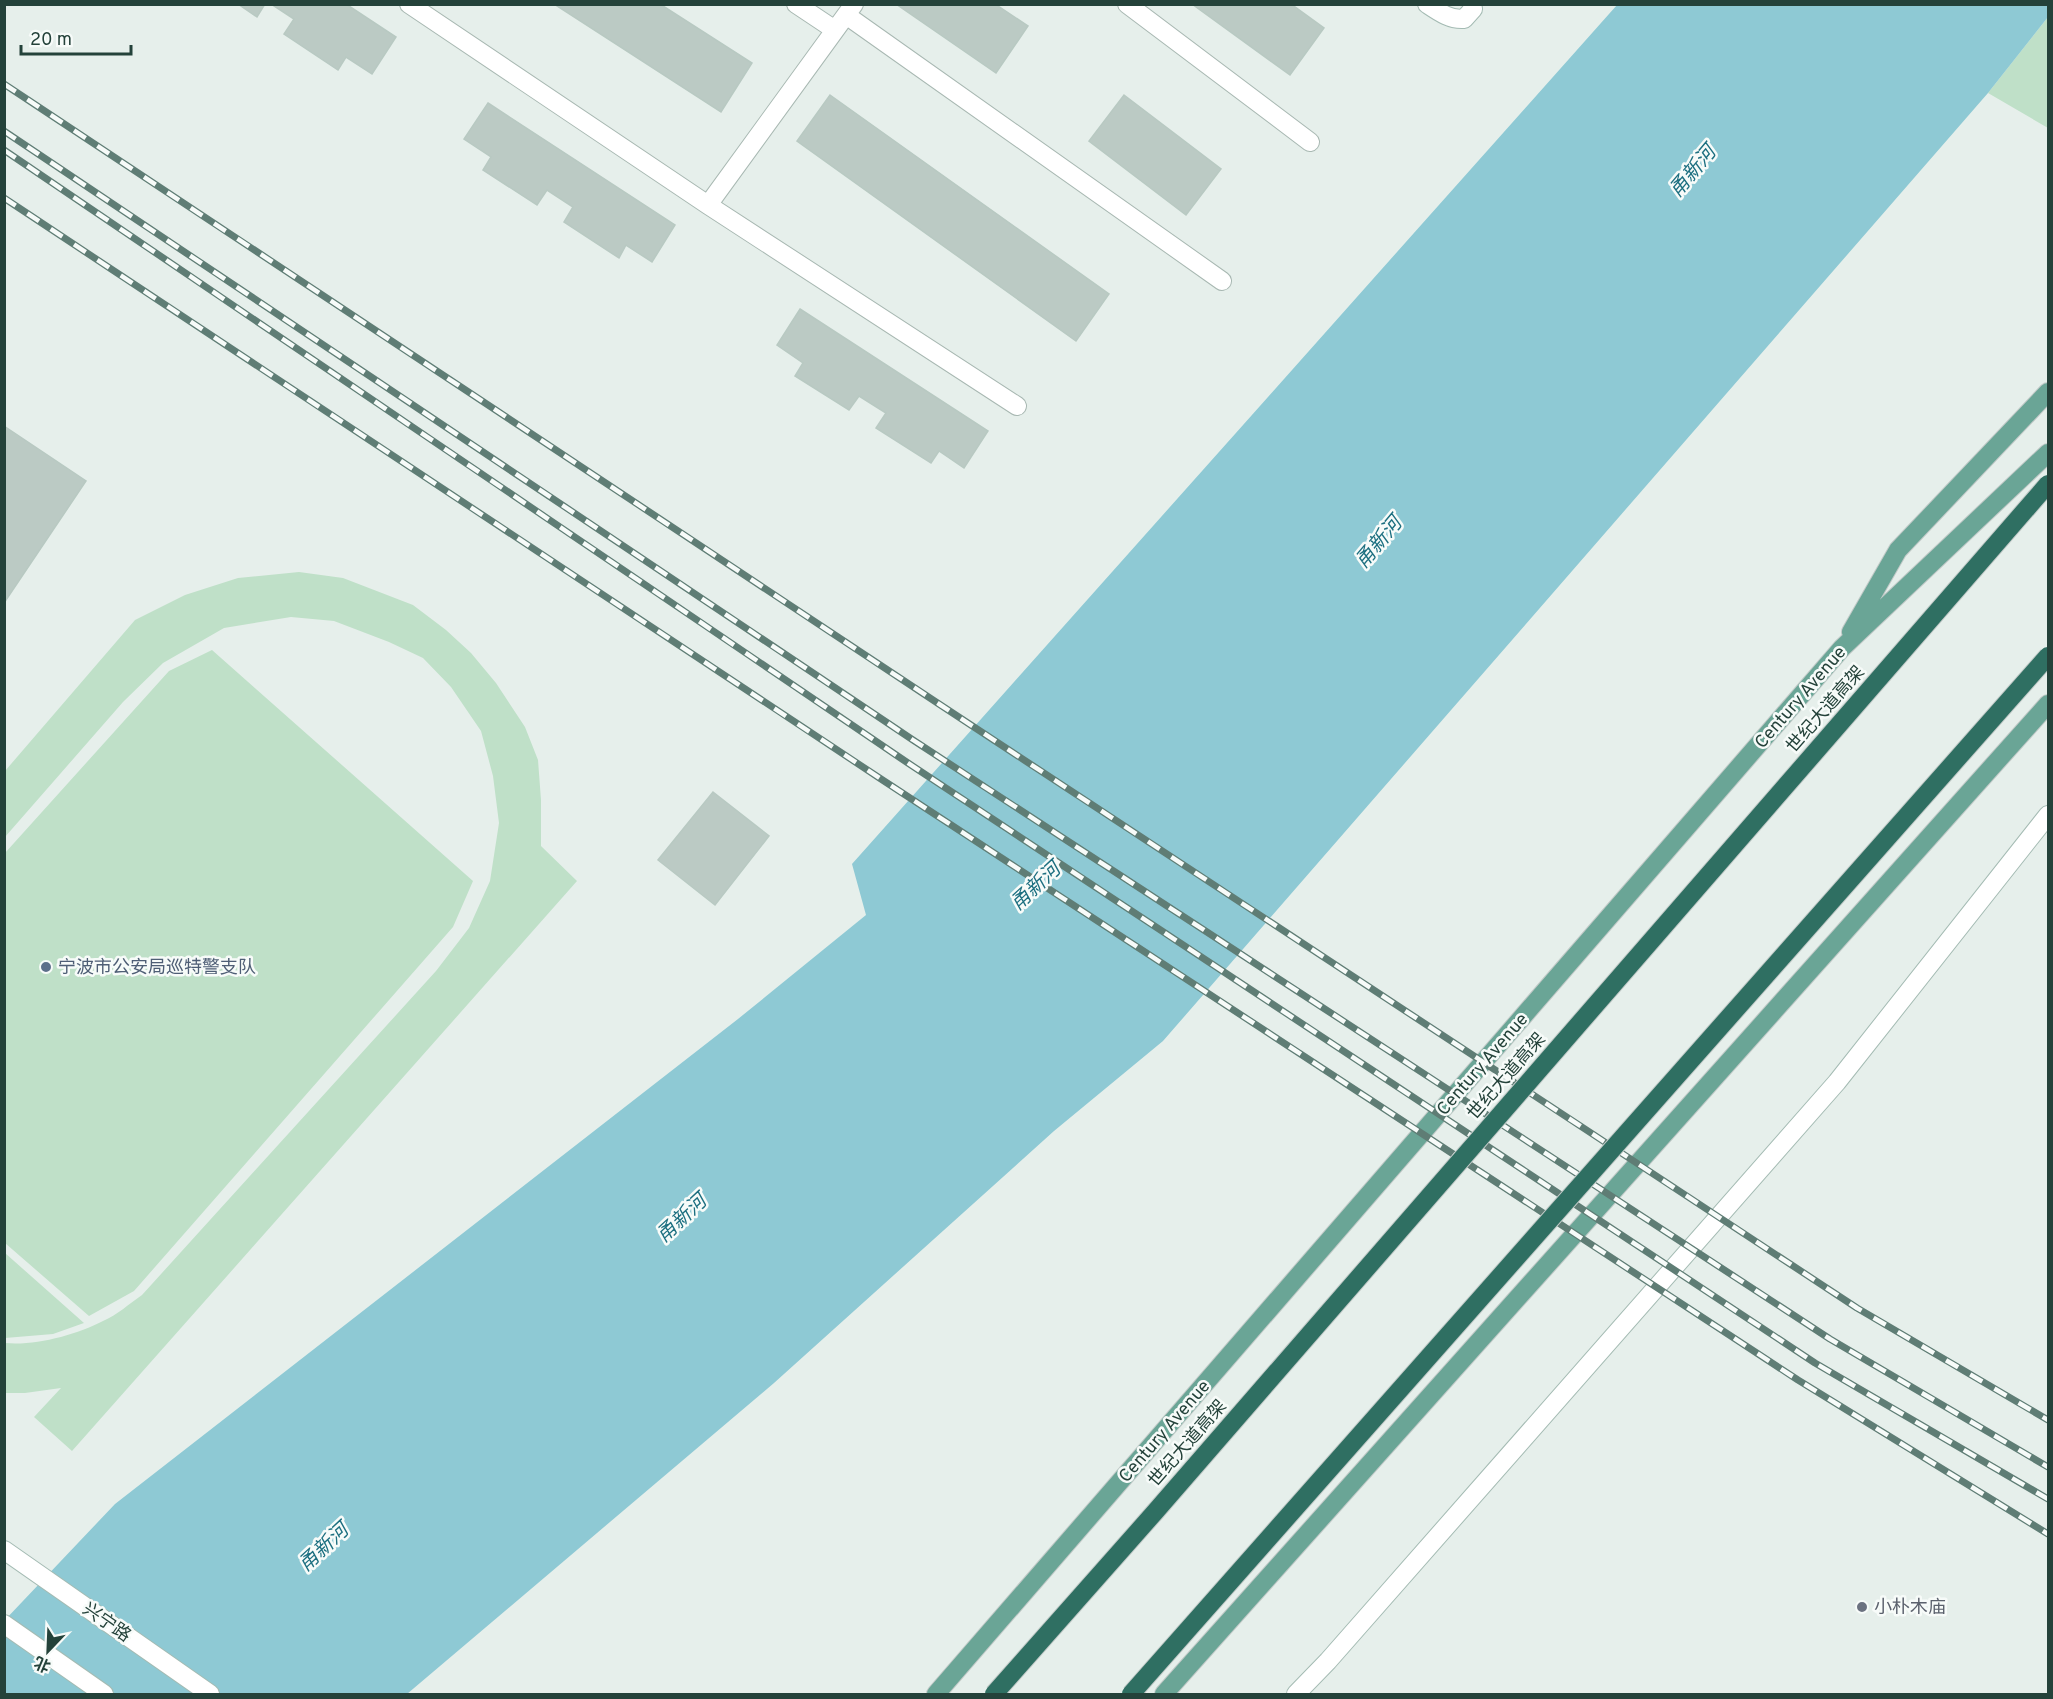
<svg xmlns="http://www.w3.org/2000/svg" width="2053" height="1699" viewBox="0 0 2053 1699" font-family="Overpass,'Noto Sans SC',sans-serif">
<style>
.green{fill:#bfe0c8}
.water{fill:#8ec9d4}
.building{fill:#bbcac4;stroke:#b8c9c2;stroke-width:1.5}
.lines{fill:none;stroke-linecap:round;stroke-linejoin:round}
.lane-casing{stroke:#a8b8b2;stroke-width:20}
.secondary-casing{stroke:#a4bbb3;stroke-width:20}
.primary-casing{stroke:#c2cac8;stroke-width:20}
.lane{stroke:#fff;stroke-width:18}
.secondary{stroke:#fff;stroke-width:18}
.primary{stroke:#6aa596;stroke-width:18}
.rail-casing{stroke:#5f7d75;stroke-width:7}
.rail{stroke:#f7fbf9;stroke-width:4.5;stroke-dasharray:14;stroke-linecap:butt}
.highway-bridge-casing{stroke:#c2cac8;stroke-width:20;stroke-linecap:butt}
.highway-bridge{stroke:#2f6f62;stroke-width:18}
.service-dot{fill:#5c6f8a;stroke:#f7fbf9;stroke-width:2}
.worship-dot{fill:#6b7280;stroke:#f7fbf9;stroke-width:2}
.labels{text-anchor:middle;stroke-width:5;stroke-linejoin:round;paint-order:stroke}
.street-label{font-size:18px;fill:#24423a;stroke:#f7fbf9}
.service-label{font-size:18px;fill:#4e5e75;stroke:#f7fbf9;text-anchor:start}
.worship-label{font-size:18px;fill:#5b616d;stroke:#f7fbf9;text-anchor:start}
.water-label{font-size:20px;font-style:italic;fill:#1c6f80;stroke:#f7fbf9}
</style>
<rect width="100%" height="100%" fill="#e6efeb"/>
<!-- green -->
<path class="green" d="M2048,17v111l-60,-35z
M299,572l44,6 70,27 33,25 25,23 25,30 29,44 13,33 3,40v46l36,35 -505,570 -38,-34 27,-29 -36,5h-20v-50c30,3 71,-8 98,-22 14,-6 26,-17 39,-26l294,-324 33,-43 21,-47 9,-58 -6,-47 -12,-45 -30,-44 -28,-29 -34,-16 -55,-21 -43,-4 -67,11 -61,35 -40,39 -118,135v-66l130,-151 50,-25 53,-17z
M212,650l261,231 -20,46 -319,364 -45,25 -84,-73v-390l164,-182z
M4,1253h1l79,70 -31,11 -48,4z"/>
<!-- water -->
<path class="water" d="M1617,5h431v12l-60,76 -825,948 -109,90 -280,252 -367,311h-402l-1,-73 111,-117 623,-485 128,-104 -14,-51z"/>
<!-- building -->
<path class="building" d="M238,4h27l-8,13z
M271,4h75l50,33 -24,37 -26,-17 -8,13 -54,-36 10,-15z
M554,4h106l92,59 -31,49z
M896,4h99l33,22 -32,47z
M1192,4h99l33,24 -34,47z
M830,95l279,199 -33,47 -279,-200z
M1124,95l97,74 -35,46 -97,-74z
M488,103l187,122 -23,37 -26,-17 -7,13 -55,-36 9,-15 -26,-17 -10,15 -54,-35 8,-13 -27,-18z
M800,309l188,122 -24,37 -25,-17 -8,12 -55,-35 10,-15 -27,-17 -10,14 -54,-34 8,-13 -26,-18z
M4,426l82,55 -82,122z
M713,792l56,44 -54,69 -57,-45z"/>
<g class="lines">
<defs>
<path id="lane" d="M409,4l299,201 309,201
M796,4l39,26
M1127,4l183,138
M846,15l376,266
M708,205l146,-201"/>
<path id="secondary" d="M1427,4c12,8 23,16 37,15l9,-10 -1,-5
M4,1550l206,144
M4,1624l100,70
M1296,1694l32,-33 509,-579 211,-267"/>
<path id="primary" d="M1851,632l47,-82 150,-158
M936,1694l906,-1046 206,-195
M1164,1694l884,-990"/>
</defs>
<!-- lane casing -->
<use href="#lane" class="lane-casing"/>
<!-- secondary casing -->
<use href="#secondary" class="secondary-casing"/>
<!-- primary casing -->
<use href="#primary" class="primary-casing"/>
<!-- lane -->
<use href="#lane" class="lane"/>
<!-- secondary -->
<use href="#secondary" class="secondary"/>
<!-- primary -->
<use href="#primary" class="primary"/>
<defs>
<path id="rail" d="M4,84l935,620 918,604 191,112
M4,131l909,609 917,599 218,128
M4,150l901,611 910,602 233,136
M4,198l877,581 917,601 250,154"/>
</defs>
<!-- rail casing -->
<use href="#rail" class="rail-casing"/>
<!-- rail -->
<use href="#rail" class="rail"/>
<defs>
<path id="highway-bridge" d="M994,1694l161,-182 893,-1028
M1131,1694l917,-1038"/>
</defs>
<!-- highway-bridge casing -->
<use href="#highway-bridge" class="highway-bridge-casing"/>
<!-- highway-bridge -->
<use href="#highway-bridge" class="highway-bridge"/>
</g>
<!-- markers -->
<circle class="service-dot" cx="46" cy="967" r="6"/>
<circle class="worship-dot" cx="1862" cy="1607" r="6"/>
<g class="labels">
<!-- street labels -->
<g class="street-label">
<text transform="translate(1800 697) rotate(-49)" y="6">Century Avenue</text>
<text transform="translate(1825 709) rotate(-49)" y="6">世纪大道高架</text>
<text transform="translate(1482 1064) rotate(-49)" y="6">Century Avenue</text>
<text transform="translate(1506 1076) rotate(-49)" y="6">世纪大道高架</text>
<text transform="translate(1164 1431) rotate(-49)" y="6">Century Avenue</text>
<text transform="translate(1187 1443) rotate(-49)" y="6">世纪大道高架</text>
<text transform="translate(107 1622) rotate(35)" y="6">兴宁路</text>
</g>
<!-- service labels -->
<g class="service-label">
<text x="58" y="973">宁波市公安局巡特警支队</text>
</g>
<!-- worship labels -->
<g class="worship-label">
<text x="1874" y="1613">小朴木庙</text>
</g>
<!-- water labels -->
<g class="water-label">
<text transform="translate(1692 171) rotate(-50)" y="7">甬新河</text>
<text transform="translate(1378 542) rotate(-50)" y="7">甬新河</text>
<text transform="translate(1035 886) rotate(-43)" y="7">甬新河</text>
<text transform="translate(681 1218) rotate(-43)" y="7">甬新河</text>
<text transform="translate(323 1547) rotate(-43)" y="7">甬新河</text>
</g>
</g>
<!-- border -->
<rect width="2053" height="1699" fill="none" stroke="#24423a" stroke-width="12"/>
<!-- north arrow -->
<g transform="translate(48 1651) rotate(203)" stroke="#f7fbf9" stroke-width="4.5" paint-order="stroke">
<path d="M0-4.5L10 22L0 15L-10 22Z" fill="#24423a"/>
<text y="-9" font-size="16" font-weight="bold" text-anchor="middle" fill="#24423a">北</text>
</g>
<!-- scale -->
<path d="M21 45v9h110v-9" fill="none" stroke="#24423a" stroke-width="3"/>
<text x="30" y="45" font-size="18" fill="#24423a" stroke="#f7fbf9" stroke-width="4.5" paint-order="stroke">20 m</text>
</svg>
